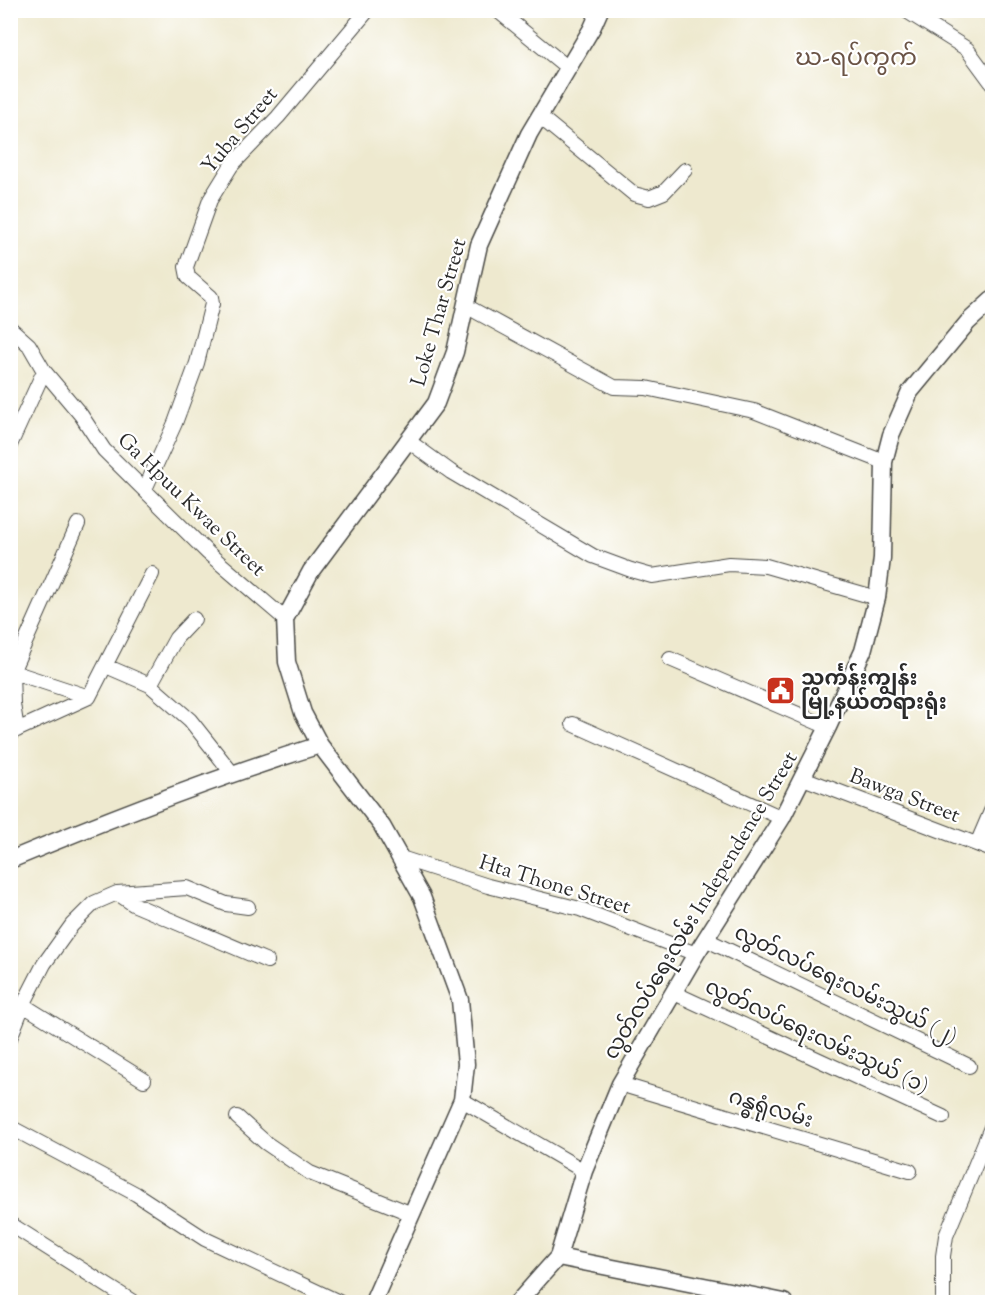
<svg xmlns="http://www.w3.org/2000/svg" width="1003" height="1313" viewBox="0 0 1003 1313" font-family="'Sorts Mill Goudy','Noto Sans Myanmar',serif">
<style>
.lines{fill:none;stroke-linecap:round;stroke-linejoin:round}
.minor-casing{stroke:#484844;stroke-width:16}
.tertiary-casing{stroke:#484844;stroke-width:19}
.minor{stroke:#fff;stroke-width:14}
.tertiary{stroke:#fff;stroke-width:16}
.labels{text-anchor:middle;stroke-width:4.5;stroke-linejoin:round;paint-order:stroke}
.street-label{font-size:21px;fill:#2b2b2b;stroke:#fff}
.poi-label{font-size:21px;font-weight:bold;fill:#2b2b2b;stroke:#fff;text-anchor:start}
.quarter-label{font-size:24px;fill:#6b5446;stroke:#fff}
</style>
<rect width="100%" height="100%" fill="#fff"/>
<filter id="ink" filterUnits="userSpaceOnUse"><feTurbulence type="fractalNoise" baseFrequency=".0167" numOctaves="2"/><feDisplacementMap in="SourceGraphic" scale="12" xChannelSelector="R" yChannelSelector="G"/><feConvolveMatrix kernelMatrix="1 2 1 2 8 2 1 2 1" color-interpolation-filters="sRGB"/></filter>
<filter id="wash" filterUnits="userSpaceOnUse"><feTurbulence type="fractalNoise" baseFrequency=".008" numOctaves="4" result="noise"/><feDisplacementMap in="SourceGraphic" scale="24" xChannelSelector="R" yChannelSelector="G"/><feGaussianBlur stdDeviation="1.35" result="paint"/><feColorMatrix in="noise" values="0 0 0 0 0 0 0 0 0 0 0 0 0 0 0 0 0 1.4 0 .05"/><feComposite in="paint" operator="in"/></filter>
<g filter="url(#wash)">
<rect width="100%" height="100%" fill="#eee9cf"/>
</g>
<g filter="url(#ink)">
<g class="lines">
<defs>
<path id="minor" d="M497,10l71,58
M905,10l62,39 25,34
M539,116l95,78 15,4 15,-6 21,-22
M466,306l148,81 32,1 108,23 130,51
M10,328l19,17 15,26 37,44 23,35 104,103 77,66
M407,440l44,32 142,84 38,14 21,6 77,-12 37,2 111,32
M10,445l34,-74
M145,489l30,-66 22,-60 15,-59 -1,-7 -23,-20 -2,-10 24,-67 21,-34 47,-49 90,-107
M670,659l158,68
M106,666l44,19 40,35 42,53
M10,671l79,26
M150,685l26,-47 18,-19
M573,724l209,94
M17,730l-4,-26 -1,-32 66,-148
M10,733l79,-36 63,-123
M803,778l189,72
M977,844l15,-35
M401,858l87,28 92,23 116,45
M117,893l16,11 134,57
M705,939l264,127
M674,993l269,124
M23,1005l121,75
M10,1038l13,-33 21,-41 28,-39 22,-22 23,-10 70,-5 39,16 22,3
M620,1084l290,87
M462,1100l122,71
M237,1117l29,26 44,30 102,41
M10,1127l126,67 69,45 134,63
M10,1224l123,78
M943,1302v-46l3,-20 46,-111"/>
<path id="tertiary" d="M10,860c103,-43 204,-82 310,-115
M558,1257l226,45
M373,1302l89,-202 4,-36 -6,-64 -38,-103 -40,-71 -62,-81 -17,-32 -16,-51 -2,-43 26,-48 125,-168 19,-51 24,-107 50,-111 63,-106 8,-18
M518,1302l40,-45 26,-86 36,-87 76,-130 86,-136 46,-91 35,-76 14,-53 5,-40 2,-96 7,-27 19,-43 58,-70 24,-22"/>
</defs>
<!-- minor casing -->
<use href="#minor" class="minor-casing"/>
<!-- tertiary casing -->
<use href="#tertiary" class="tertiary-casing"/>
<!-- minor -->
<use href="#minor" class="minor"/>
<!-- tertiary -->
<use href="#tertiary" class="tertiary"/>
</g>
</g>
<!-- icons -->
<defs>
<symbol id="civic-square" viewBox="-11 -11 22 22"><rect x="-9" y="-9" width="18" height="18" rx="4" fill="#c8321e" stroke="#fff"/><path d="M-.6-6.5H3V-4.5H.6V-3L4-1V1h2V6H-6V1h2V-1L-.6-3ZM-1.2 2.5V6h2.4V2.5Z" fill="#fff"/></symbol>
</defs>
<g fill-rule="evenodd">
<use href="#civic-square" x="764" y="674" width="33" height="33"/>
</g>
<g class="labels">
<!-- street labels -->
<g class="street-label">
<text transform="translate(239 130) rotate(-50)" y="7">Yuba Street</text>
<text transform="translate(438 312) rotate(-74)" y="7">Loke Thar Street</text>
<text transform="translate(192 504) rotate(44)" y="7">Ga Hpuu Kwae Street</text>
<text transform="translate(905 795) rotate(21)" y="7">Bawga Street</text>
<text transform="translate(555 884) rotate(17)" y="7">Hta Thone Street</text>
<text transform="translate(700 905) rotate(-59)" y="7">လွတ်လပ်ရေးလမ်း Independence Street</text>
<text transform="translate(846 984) rotate(26)" y="7">လွတ်လပ်ရေးလမ်းသွယ် (၂)</text>
<text transform="translate(817 1036) rotate(25)" y="7">လွတ်လပ်ရေးလမ်းသွယ် (၁)</text>
<text transform="translate(771 1108) rotate(17)" y="7">ဂန္ဓရုံလမ်း</text>
</g>
<!-- poi labels -->
<g class="poi-label">
<text x="801" y="685">သင်္ကန်းကျွန်း<tspan x="801" dy="24">မြို့နယ်တရားရုံး</tspan></text>
</g>
<!-- quarter labels -->
<g class="quarter-label">
<text x="856" y="65">ဃ-ရပ်ကွက်</text>
</g>
</g>
<!-- margin -->
<rect width="1003" height="1313" fill="none" stroke="#fff" stroke-width="36"/>
</svg>
